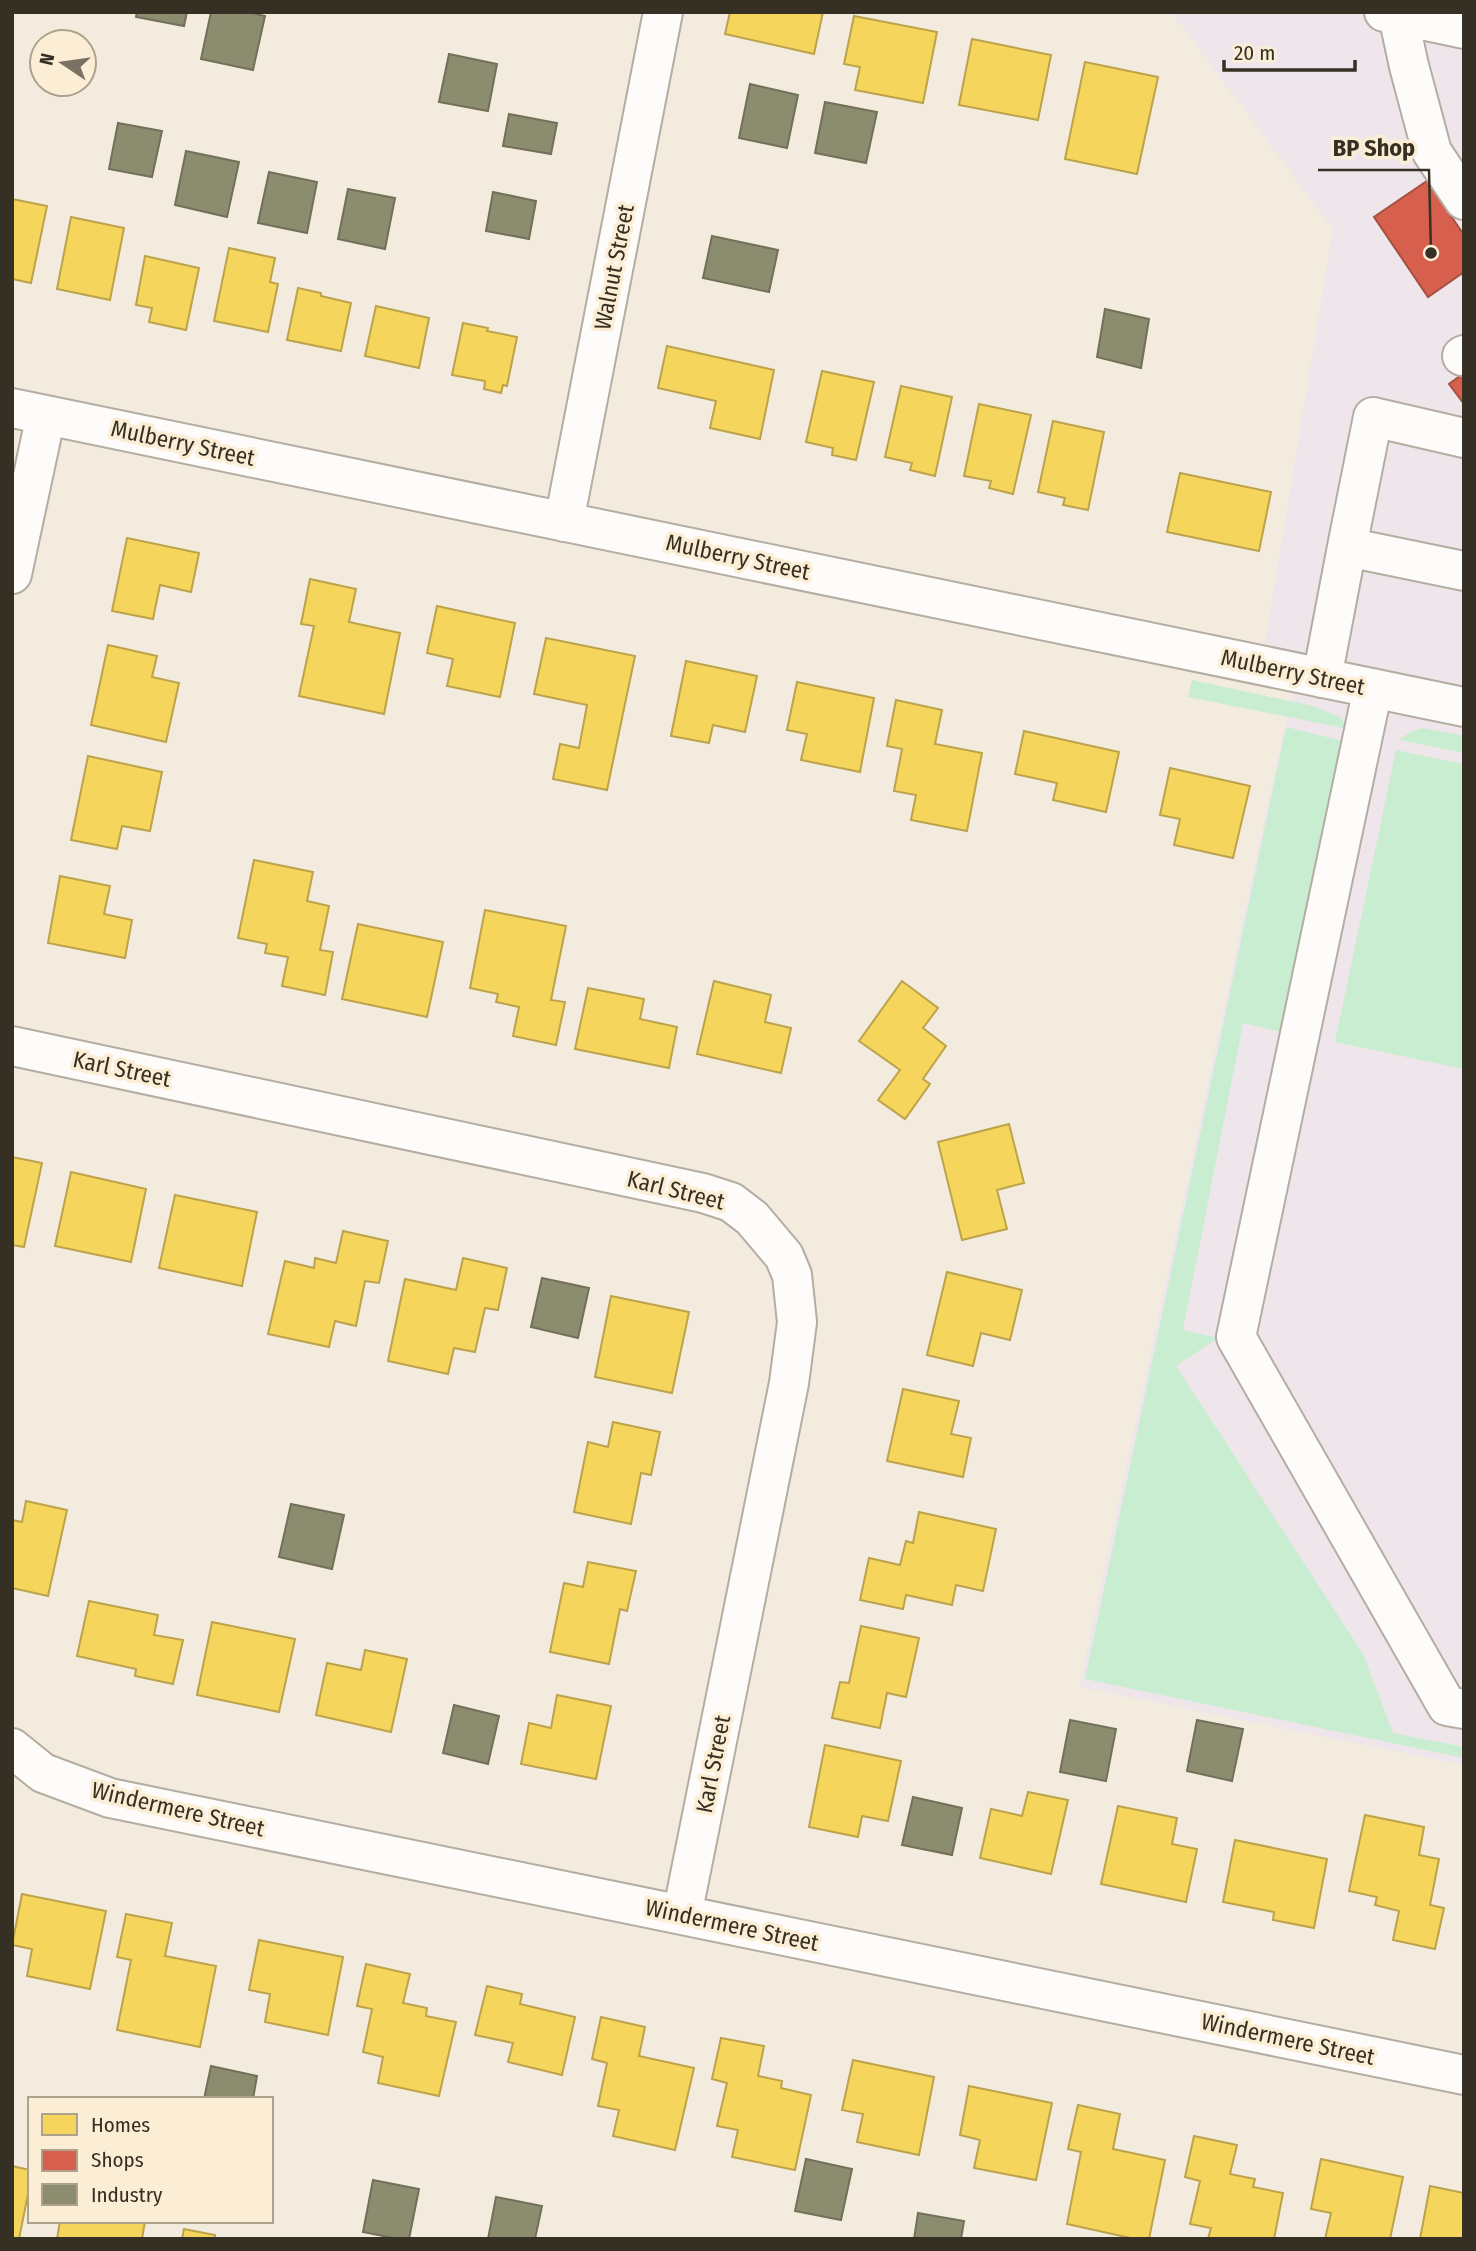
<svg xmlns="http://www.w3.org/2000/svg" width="1476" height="2251" viewBox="0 0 1476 2251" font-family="'Fira Sans Condensed',sans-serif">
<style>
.commercial{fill:#efe6eb}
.green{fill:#c9edd0}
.homes{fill:#f6d55c;stroke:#bca34b;stroke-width:2}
.shops{fill:#d6604d;stroke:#a65140;stroke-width:2}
.industry{fill:#8c8c6e;stroke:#727058;stroke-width:2}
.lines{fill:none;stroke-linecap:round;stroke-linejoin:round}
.minor-casing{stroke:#b4ada2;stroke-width:42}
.minor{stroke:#fdfcfa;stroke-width:38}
.labels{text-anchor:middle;stroke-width:7;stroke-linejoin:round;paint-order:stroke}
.street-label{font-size:23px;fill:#362f23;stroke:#fceed4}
.leader{fill:none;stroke:#362f23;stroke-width:2.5}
.callout-dot{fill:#362f23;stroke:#fceed4;stroke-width:2.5}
.callout-label{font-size:24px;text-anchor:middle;font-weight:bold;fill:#362f23;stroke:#fceed4;stroke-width:7;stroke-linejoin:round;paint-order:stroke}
</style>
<rect width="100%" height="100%" fill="#f3ebdd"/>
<!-- commercial -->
<path class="commercial" d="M1171,12h293v1753l-385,-78 217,-1015 -35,-7 72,-436z"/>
<!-- green -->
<path class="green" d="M1192,680l121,26 27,11 9,12 -161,-32z
M1286,727l57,14 -57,292 -43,-10 -60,307 35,8 -42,28 187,288 30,79 71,14v11l-379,-79z
M1422,728l42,8v17l-65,-13 9,-7z
M1396,750l68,14v305l-129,-27z"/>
<!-- homes -->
<path class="homes" d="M730,12h93l-9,42 -89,-20z
M854,16l83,16 -14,71 -68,-13 5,-23 -16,-3z
M972,39l79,16 -13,65 -79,-15z
M1085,62l73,15 -21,97 -72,-15z
M12,199l35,7 -16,77 -19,-4z
M71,217l53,11 -14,72 -53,-11z
M229,248l46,10 -5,24 8,2 -10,48 -54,-11z
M145,256l54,12 -13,62 -37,-8 3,-14 -16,-3z
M298,288l23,5v3l30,7 -10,48 -54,-11z
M376,306l53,12 -10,50 -54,-12z
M463,323l25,5 -1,3 30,6 -10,49 -4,-1 -2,8 -17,-4 1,-8 -33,-6z
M667,346l107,24 -14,69 -50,-11 6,-27 -58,-13z
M822,371l52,11 -18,78 -24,-5 1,-7 -27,-6z
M901,386l51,11 -17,79 -25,-6 2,-7 -27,-6z
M979,404l52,11 -18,79 -24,-6 2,-7 -27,-5z
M1053,421l51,11 -16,78 -25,-5 2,-7 -27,-6z
M1180,473l91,19 -12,59 -92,-19z
M127,538l72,15 -8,39 -31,-7 -7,34 -41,-8z
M310,579l46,10 -7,33 51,11 -16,81 -85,-18 15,-70 -13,-2z
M437,606l78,17 -15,74 -53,-11 6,-27 -26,-6z
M546,638l89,18 -28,134 -54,-11 7,-35 19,4 8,-43 -53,-11z
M108,645l49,11 -5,21 27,6 -13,59 -75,-17z
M686,661l71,15 -12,56 -32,-7 -4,18 -38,-7z
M797,682l77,16 -14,74 -59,-12 6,-26 -20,-4z
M896,700l46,10 -7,34 47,9 -15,78 -56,-11 5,-25 -22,-4 8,-42 -15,-3z
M1024,731l95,21 -13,60 -53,-12 4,-17 -42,-9z
M88,756l74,16 -12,59 -28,-5 -5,23 -46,-9z
M1170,768l80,18 -17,72 -59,-13 6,-26 -20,-4z
M254,860l59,12 -6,29 22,5 -9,44 13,2 -8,43 -43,-9 6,-29 -23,-4 2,-9 -29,-6z
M60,876l50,10 -6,28 28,6 -7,38 -77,-15z
M485,910l81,16 -15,74 14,2 -9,43 -43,-9 6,-29 -23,-5 2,-8 -28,-6z
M358,924l85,18 -16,75 -85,-18z
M714,981l57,14 -6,27 26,6 -10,45 -84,-19z
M902,981l36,27 -15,20 23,18 -23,33 7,5 -25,35 -27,-19 22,-30 -41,-29z
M588,988l56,11 -4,20 37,8 -8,41 -94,-19z
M1009,1124l15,59 -27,7 10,39 -45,11 -24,-98z
M12,1157l30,6 -18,84 -12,-2z
M71,1172l75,17 -15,73 -76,-16z
M175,1195l82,17 -15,74 -83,-18z
M343,1231l45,10 -9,42 -14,-2 -9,45 -21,-5 -6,26 -61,-13 17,-73 29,7 1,-10 21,5z
M463,1258l44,10 -9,42 -13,-2 -10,44 -21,-4 -6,26 -60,-13 17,-82 51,11z
M947,1272l75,18 -12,50 -29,-7 -8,33 -46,-11z
M611,1296l78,16 -17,81 -77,-16z
M903,1389l56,12 -8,33 20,4 -8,39 -76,-16z
M613,1422l47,10 -9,43 -10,-2 -10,51 -57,-12 14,-70 20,5z
M26,1501l41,9 -19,86 -36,-8v-68l10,2z
M919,1512l77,17 -13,62 -27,-6 -4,20 -46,-10 -3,14 -43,-9 9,-42 31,7 6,-24 7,2z
M588,1562l48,9 -9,40 -7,-2 -11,55 -59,-12 14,-69 19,4z
M89,1601l69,14 -4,20 29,5 -10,44 -38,-8 1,-7 -59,-13z
M212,1622l83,17 -16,73 -82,-17z
M861,1626l58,12 -13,59 -19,-4 -7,35 -48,-10 8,-36 9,1z
M365,1650l42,9 -16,73 -75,-17 11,-52 34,7z
M557,1695l54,11 -15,73 -75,-15 8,-41 22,5z
M825,1745l76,16 -13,60 -26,-5 -4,21 -49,-10z
M1028,1792l40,8 -17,74 -71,-16 11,-49 31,7z
M1118,1806l59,12 -5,26 25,5 -11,53 -85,-18z
M1365,1815l59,12 -5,28 20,4 -9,46 14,3 -9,41 -42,-9 6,-29 -24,-6 2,-8 -28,-6z
M1235,1840l92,19 -13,69 -41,-8 1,-8 -51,-10z
M22,1894l84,17 -16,78 -63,-13 5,-27 -20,-4z
M126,1914l46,9 -7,33 51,10 -16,81 -83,-17 14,-70 -14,-3z
M259,1940l84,17 -15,78 -63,-13 5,-28 -21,-4z
M366,1964l44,10 -7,29 24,5 -1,8 30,6 -17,74 -61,-13 5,-26 -20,-5 9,-43 -15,-3z
M487,1986l35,8 -2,10 55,13 -13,58 -54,-13 5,-19 -38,-8z
M601,2017l44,10 -6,29 55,12 -19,82 -62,-14 6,-26 -21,-4 9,-43 -15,-4z
M721,2038l43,8 -6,30 24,5 -1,7 30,7 -16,75 -63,-13 6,-27 -21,-4 10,-43 -15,-4z
M853,2060l81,17 -15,78 -62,-13 6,-28 -21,-4z
M969,2086l83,17 -16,77 -62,-12 6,-28 -20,-5z
M1078,2105l42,9 -7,35 52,11 -16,79h-14l-68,-15 14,-72 -13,-3z
M1194,2136l43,9 -7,29 25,5 -2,8 30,6 -9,46h-66l3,-11 -21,-4 10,-43 -15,-4z
M1321,2159l82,18 -13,62h-65l6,-26 -20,-4z
M12,2166l18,4v14l-11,55h-7z
M1430,2186l34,7v46h-44z
M60,2221h85l-3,18h-85z
M184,2229l31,6v4h-33z"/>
<!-- shops -->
<path class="shops" d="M1427,181l37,54v37l-36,25 -54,-80z
M1464,373v31l-15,-20z"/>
<!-- industry -->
<path class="industry" d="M137,12h50l-3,14 -48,-9z
M211,12h37l17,4 -12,54 -52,-11z
M449,54l48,10 -9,47 -49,-9z
M750,84l48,11 -11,53 -48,-10z
M825,102l52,10 -11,51 -51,-10z
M509,114l48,9 -6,31 -48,-8z
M118,123l44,8 -10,46 -43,-8z
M186,151l53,11 -12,55 -52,-12z
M269,172l48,10 -10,51 -49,-10z
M348,189l47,9 -10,51 -47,-10z
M493,192l43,9 -7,38 -43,-8z
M712,236l66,14 -9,42 -66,-14z
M1105,309l44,10 -8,49 -44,-11z
M542,1278l47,10 -11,50 -47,-11z
M291,1504l53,11 -12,54 -53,-12z
M454,1705l45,11 -11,48 -45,-11z
M1070,1720l46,9 -10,52 -46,-9z
M1197,1720l46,9 -11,52 -45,-10z
M913,1797l49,11 -10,47 -50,-10z
M211,2066l46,10 -4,23h-49z
M806,2159l46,10 -11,51 -46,-9z
M373,2180l46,9 -10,50h-11l-35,-7z
M496,2197l46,9 -7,33h-47z
M918,2213l46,8 -3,18h-47z"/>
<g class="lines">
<defs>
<path id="minor" d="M1384,12l80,17
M1398,15l11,51 23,86 32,48
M1462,356l2,-1
M12,408l1452,299
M564,522l99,-510
M1347,547l26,-130 91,21
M12,574l34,-159
M1322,678l25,-131 117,24
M1373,688l-137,649 211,369 17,3
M12,1046l691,147 28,9 21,16 32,38 8,19 5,47 -8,61 -107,532
M12,1748l31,25 67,25 1354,277"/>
</defs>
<!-- minor casing -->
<use href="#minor" class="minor-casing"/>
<!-- minor -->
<use href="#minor" class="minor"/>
</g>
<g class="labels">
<!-- street labels -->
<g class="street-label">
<text transform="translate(614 267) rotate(-79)" y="8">Walnut Street</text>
<text transform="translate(183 443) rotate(12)" y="8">Mulberry Street</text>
<text transform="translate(738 557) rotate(12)" y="8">Mulberry Street</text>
<text transform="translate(1293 672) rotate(12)" y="8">Mulberry Street</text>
<text transform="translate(122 1069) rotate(12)" y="8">Karl Street</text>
<text transform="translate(676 1190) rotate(14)" y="8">Karl Street</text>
<text transform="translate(713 1764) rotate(-79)" y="8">Karl Street</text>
<text transform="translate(178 1809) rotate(13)" y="8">Windermere Street</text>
<text transform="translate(732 1925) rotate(12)" y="8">Windermere Street</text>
<text transform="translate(1288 2039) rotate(12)" y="8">Windermere Street</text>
</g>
</g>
<!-- callouts -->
<path class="leader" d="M1431 253L1429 170H1318"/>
<circle class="callout-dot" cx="1431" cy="253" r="7"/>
<g class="callout-label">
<text x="1374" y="156">BP Shop</text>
</g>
<!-- border -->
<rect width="1476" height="2251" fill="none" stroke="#362f23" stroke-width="28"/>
<!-- legend -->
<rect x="28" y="2097" width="245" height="126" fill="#fceed4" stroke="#ada28d" stroke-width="2"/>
<rect x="42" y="2114" width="35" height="21" fill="#f6d55c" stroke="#ada28d" stroke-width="2"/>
<text x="91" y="2132" font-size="21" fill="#362f23">Homes</text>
<rect x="42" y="2150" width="35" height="21" fill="#d6604d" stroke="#ada28d" stroke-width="2"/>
<text x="91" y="2167" font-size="21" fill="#362f23">Shops</text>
<rect x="42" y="2184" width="35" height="21" fill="#8c8c6e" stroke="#ada28d" stroke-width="2"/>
<text x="91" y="2202" font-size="21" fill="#362f23">Industry</text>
<!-- north arrow -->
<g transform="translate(63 63) rotate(283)"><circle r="33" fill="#fceed4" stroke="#ada28d" stroke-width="2"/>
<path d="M0-5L12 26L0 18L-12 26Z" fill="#787164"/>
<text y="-10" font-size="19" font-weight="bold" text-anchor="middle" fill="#362f23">N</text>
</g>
<!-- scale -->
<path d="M1224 60v10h131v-10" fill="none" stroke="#362f23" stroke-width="3.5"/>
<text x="1234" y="60" font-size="21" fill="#362f23" stroke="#fceed4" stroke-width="5" paint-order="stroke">20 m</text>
</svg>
